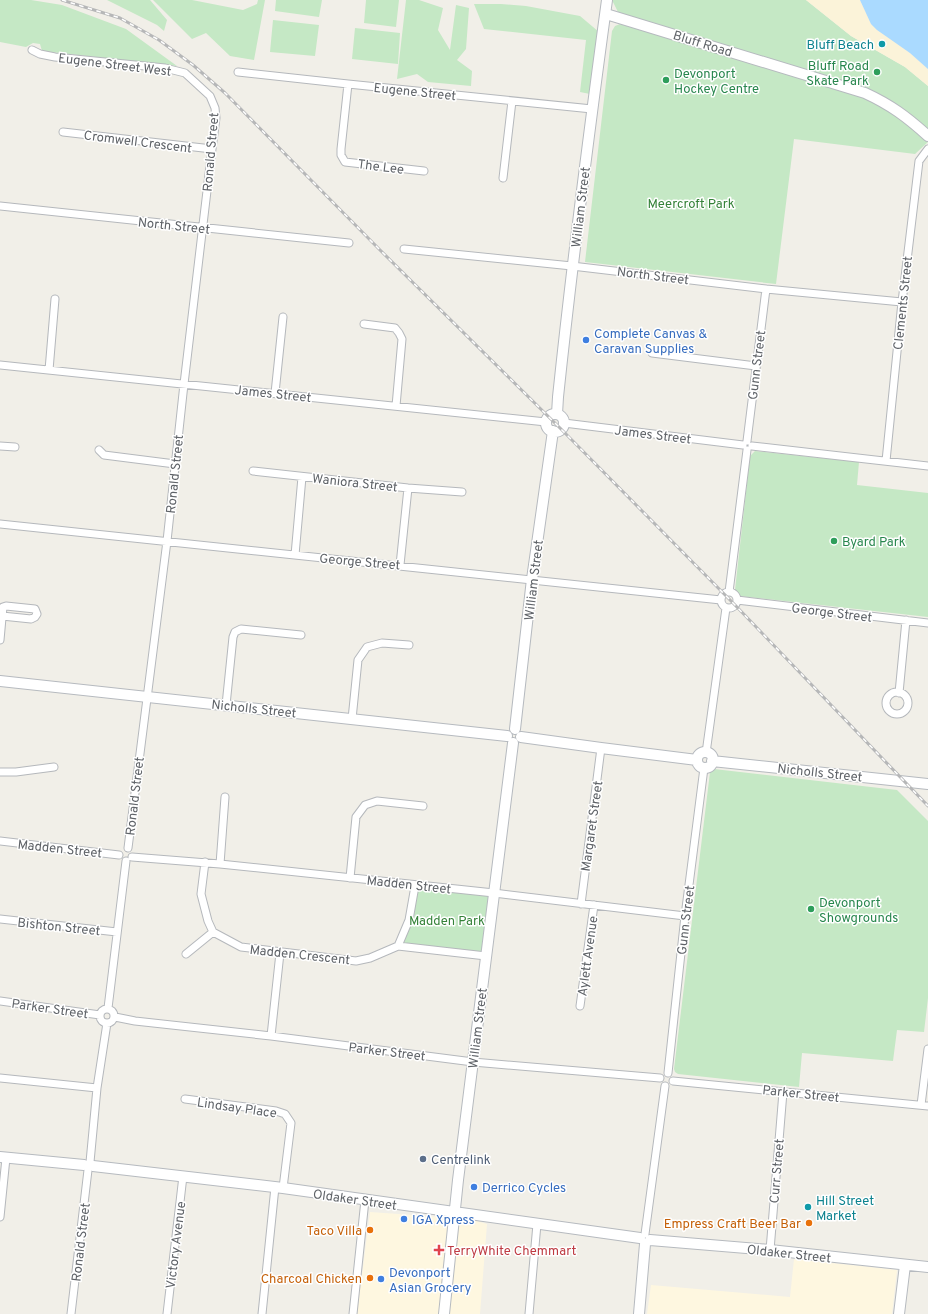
<svg xmlns="http://www.w3.org/2000/svg" width="928" height="1314" viewBox="0 0 928 1314" font-family="Overpass,sans-serif">
<style>
.commercial{fill:#fef7e0}
.green{fill:#c5e8c5}
.sand{fill:#fbf3d9}
.water{fill:#aadaff}
.lines{fill:none;stroke-linecap:round;stroke-linejoin:round}
.street-casing{stroke:#b5b8bc;stroke-width:9}
.secondary-casing{stroke:#b6babf;stroke-width:12}
.street{stroke:#fff;stroke-width:7}
.secondary{stroke:#fff;stroke-width:10}
.rail-casing{stroke:#b6b7b8;stroke-width:3}
.rail{stroke:#fff;stroke-width:1.5;stroke-dasharray:4.5;stroke-linecap:butt}
.culture-dot{fill:#0f9aa8;stroke:#fff;stroke-width:1.5}
.leisure-dot{fill:#2e9e5b;stroke:#fff;stroke-width:1.5}
.shop-dot{fill:#3f7fe0;stroke:#fff;stroke-width:1.5}
.service-dot{fill:#5c6f8a;stroke:#fff;stroke-width:1.5}
.food-dot{fill:#e8710a;stroke:#fff;stroke-width:1.5}
.health-dot{fill:#e0444e;stroke:#fff;stroke-width:1.5}
.labels{text-anchor:middle;stroke-width:3;stroke-linejoin:round;paint-order:stroke}
.street-label{font-size:13px;fill:#5f6368;stroke:#fff}
.culture-label{font-size:13px;fill:#0d838f;stroke:#fff;text-anchor:end}
.leisure-label{font-size:13px;fill:#27864d;stroke:#fff;text-anchor:start}
.park-label{font-size:13px;fill:#348238;stroke:#fff}
.shop-label{font-size:13px;fill:#366cbe;stroke:#fff;text-anchor:start}
.service-label{font-size:13px;fill:#4e5e75;stroke:#fff;text-anchor:start}
.food-label{font-size:13px;fill:#c56008;stroke:#fff;text-anchor:end}
.health-label{font-size:13px;fill:#be3a42;stroke:#fff;text-anchor:start}
</style>
<rect width="100%" height="100%" fill="#f1efe8"/>
<!-- commercial -->
<path class="commercial" d="M370,1212l100,7 17,5 -7,90h-123z
M794,1259l103,11 -5,44h-245l4,-29 139,12z"/>
<!-- green -->
<path class="green" d="M0,0h31l31,5 64,24 51,37 -135,-15 -2,-7 -7,-1 -7,4 -26,-5z
M107,0h43l17,20 -3,11 -7,-6z
M153,0h39l51,10 14,-6 1,-4h7l-11,60 -24,-4 -24,-23 -14,6z
M276,0h46l-3,17 -44,-6z
M366,0h33l-3,27 -32,-4z
M406,0h13l24,8 -5,22 12,20 6,-45 13,3 -3,41 -9,11 15,11 -1,15 -43,-4 -11,-8 -20,5z
M612,0h194l45,36 54,31 23,19v45l-40,-32 -270,-87z
M474,4h27l25,2 54,10 19,16 -9,62 -10,-2 6,-52 -102,-11z
M273,20l46,5 -4,31 -45,-4z
M620,24l262,77 46,41 -13,12 -121,-15 -18,145 -191,-22 27,-231 3,-5z
M355,28l45,5 -2,31 -46,-5z
M755,451l104,11 -2,23 71,8v124l-189,-21 -2,-1 -2,-5 15,-134z
M714,769l183,21 31,31v177l-4,34 -27,-2 -4,31 -91,-8 -3,34 -121,-13 -3,-2 -1,-3 36,-297z
M415,886l79,7 -8,63 -88,-10 11,-26z"/>
<!-- sand -->
<path class="sand" d="M806,0h54l11,24 39,29 18,16v17l-23,-19 -54,-31z"/>
<!-- water -->
<path class="water" d="M860,0h68v69l-18,-16 -33,-23 -6,-6z"/>
<g class="lines">
<defs>
<path id="street" d="M32,50l8,4 15,3 110,11 20,5 25,23 5,12 1,10 -4,31 -28,235 -17,157 -39,307
M238,72l110,12 244,25
M348,84l-7,65v6l4,7 79,9
M63,132l149,17
M503,178l9,-77
M0,206l349,37
M404,249l168,17 194,23 136,13
M364,324l31,4 4,5 3,6 -6,67
M652,353l104,13
M0,365l546,57
M49,370l6,-71
M275,393l8,-76
M564,423l179,22
M747,441l19,-152
M0,446l15,1
M752,446l176,20
M99,450l5,5 71,9
M886,461l16,-159 17,-141 9,-12
M253,471l155,17 54,4
M0,524l721,76
M295,555l7,-78
M400,565l8,-77
M721 600a8 8 0 1 1 16 0a8 8 0 1 1-16 0Z
M729,592l18,-142
M737,600l191,23
M0,640l3,-33 3,-1 29,3 2,5 -2,3 -4,2 -29,-3
M886 703a11 11 0 1 1 22 0a11 11 0 1 1-22 0Z
M899,693l7,-73
M226,705l7,-68 2,-5 6,-3 60,6
M352,719l6,-59 9,-13 15,-4 27,2
M706,753l20,-145
M0,772h16l38,-5
M0,841l119,14
M132,857l88,7 274,29 191,23
M205,862l-4,32 7,27 5,11 28,15 115,14 14,-3 28,-12 11,-26 6,-34
M220,864l5,-67
M350,878l6,-61 9,-12 12,-4 46,5
M581,904l20,-156
M0,919l117,13
M398,946l88,10
M186,954l27,-22
M0,1001l100,14
M580,1006l14,-101
M108,1008l18,-147
M100 1016a7 7 0 1 1 14 0a7 7 0 1 1-14 0Z
M115,1017l20,4 136,15 202,26 187,16
M271,1036l9,-83
M668,1073l17,-157 19,-148
M0,1078l97,10
M673,1081l255,25
M185,1099l91,12 9,3 6,9 -8,65
M921,1105l7,-56
M90,1162l7,-74 10,-65
M0,1217l6,-59
M645,1234l20,-148
M770,1250l13,-158
M71,1314l17,-144
M167,1314l16,-138
M262,1314l13,-127
M353,1314l12,-114
M529,1314l8,-90"/>
<path id="secondary" d="M606,14l259,79c26,12 42,24 63,43
M557,414l1,-17c14,-133 31,-265 49,-397
M546 423a9 9 0 1 1 18 0a9 9 0 1 1-18 0Z
M0,681l507,55
M515,729l17,-150 21,-148
M521,737l80,11 96,12
M697 760a8 8 0 1 1 16 0a8 8 0 1 1-16 0Z
M712,761l216,23
M0,1157l84,8
M93,1166l190,22 357,50
M650,1240l120,10 158,17
M444,1314l14,-134 55,-437
M639,1314l6,-70
M899,1314l6,-49"/>
</defs>
<!-- street casing -->
<use href="#street" class="street-casing"/>
<!-- secondary casing -->
<use href="#secondary" class="secondary-casing"/>
<!-- street -->
<use href="#street" class="street"/>
<!-- secondary -->
<use href="#secondary" class="secondary"/>
<defs>
<path id="rail" d="M62,0l58,18 39,22 34,25 32,28 154,156 182,180 174,176 193,201"/>
</defs>
<!-- rail casing -->
<use href="#rail" class="rail-casing"/>
<!-- rail -->
<use href="#rail" class="rail"/>
</g>
<!-- markers -->
<g class="culture-dot">
<circle cx="882" cy="44" r="4"/>
<circle cx="808" cy="1207" r="4"/>
</g>
<g class="leisure-dot">
<circle cx="877" cy="72" r="4"/>
<circle cx="666" cy="80" r="4"/>
<circle cx="834" cy="541" r="4"/>
<circle cx="811" cy="909" r="4"/>
</g>
<g class="shop-dot">
<circle cx="586" cy="340" r="4"/>
<circle cx="474" cy="1187" r="4"/>
<circle cx="404" cy="1219" r="4"/>
<circle cx="381" cy="1279" r="4"/>
</g>
<circle class="service-dot" cx="423" cy="1159" r="4"/>
<g class="food-dot">
<circle cx="809" cy="1223" r="4"/>
<circle cx="370" cy="1230" r="4"/>
<circle cx="370" cy="1278" r="4"/>
</g>
<path class="health-dot" d="M437 1244h4v4h4v4h-4v4h-4v-4h-4v-4h4z"/>
<g class="labels">
<!-- street labels -->
<g class="street-label">
<text transform="translate(703 43) rotate(17)" y="5">Bluff Road</text>
<text transform="translate(115 64) rotate(7)" y="5">Eugene Street West</text>
<text transform="translate(415 91) rotate(6)" y="5">Eugene Street</text>
<text transform="translate(138 141) rotate(7)" y="5">Cromwell Crescent</text>
<text transform="translate(210 152) rotate(-85)" y="5">Ronald Street</text>
<text transform="translate(381 166) rotate(7)" y="5">The Lee</text>
<text transform="translate(580 207) rotate(-83)" y="5">William Street</text>
<text transform="translate(174 225) rotate(6)" y="5">North Street</text>
<text transform="translate(653 275) rotate(7)" y="5">North Street</text>
<text transform="translate(902 303) rotate(-84)" y="5">Clements Street</text>
<text transform="translate(756 365) rotate(-83)" y="5">Gunn Street</text>
<text transform="translate(273 393) rotate(6)" y="5">James Street</text>
<text transform="translate(653 434) rotate(7)" y="5">James Street</text>
<text transform="translate(174 474) rotate(-84)" y="5">Ronald Street</text>
<text transform="translate(355 482) rotate(6)" y="5">Waniora Street</text>
<text transform="translate(360 561) rotate(5)" y="5">George Street</text>
<text transform="translate(533 580) rotate(-83)" y="5">William Street</text>
<text transform="translate(832 612) rotate(7)" y="5">George Street</text>
<text transform="translate(254 708) rotate(6)" y="5">Nicholls Street</text>
<text transform="translate(820 772) rotate(6)" y="5">Nicholls Street</text>
<text transform="translate(134 796) rotate(-83)" y="5">Ronald Street</text>
<text transform="translate(591 826) rotate(-82)" y="5">Margaret Street</text>
<text transform="translate(60 848) rotate(6)" y="5">Madden Street</text>
<text transform="translate(409 884) rotate(6)" y="5">Madden Street</text>
<text transform="translate(685 920) rotate(-83)" y="5">Gunn Street</text>
<text transform="translate(59 926) rotate(6)" y="5">Bishton Street</text>
<text transform="translate(300 954) rotate(6)" y="5">Madden Crescent</text>
<text transform="translate(587 956) rotate(-82)" y="5">Aylett Avenue</text>
<text transform="translate(50 1008) rotate(8)" y="5">Parker Street</text>
<text transform="translate(477 1028) rotate(-83)" y="5">William Street</text>
<text transform="translate(387 1051) rotate(7)" y="5">Parker Street</text>
<text transform="translate(801 1093) rotate(6)" y="5">Parker Street</text>
<text transform="translate(237 1107) rotate(8)" y="5">Lindsay Place</text>
<text transform="translate(776 1171) rotate(-85)" y="5">Curr Street</text>
<text transform="translate(355 1199) rotate(8)" y="5">Oldaker Street</text>
<text transform="translate(80 1242) rotate(-83)" y="5">Ronald Street</text>
<text transform="translate(175 1245) rotate(-83)" y="5">Victory Avenue</text>
<text transform="translate(789 1253) rotate(6)" y="5">Oldaker Street</text>
</g>
<!-- culture labels -->
<g class="culture-label">
<text x="874" y="49">Bluff Beach</text>
<text x="816" y="1205" text-anchor="start">Hill Street<tspan x="816" dy="15">Market</tspan></text>
</g>
<!-- leisure labels -->
<g class="leisure-label">
<text x="869" y="70" text-anchor="end">Bluff Road<tspan x="869" dy="15">Skate Park</tspan></text>
<text x="674" y="78">Devonport<tspan x="674" dy="15">Hockey Centre</tspan></text>
<text x="842" y="546">Byard Park</text>
<text x="819" y="907">Devonport<tspan x="819" dy="15">Showgrounds</tspan></text>
</g>
<!-- park labels -->
<g class="park-label">
<text x="691" y="208">Meercroft Park</text>
<text x="447" y="925">Madden Park</text>
</g>
<!-- shop labels -->
<g class="shop-label">
<text x="594" y="338">Complete Canvas &amp;<tspan x="594" dy="15">Caravan Supplies</tspan></text>
<text x="482" y="1192">Derrico Cycles</text>
<text x="412" y="1224">IGA Xpress</text>
<text x="389" y="1277">Devonport<tspan x="389" dy="15">Asian Grocery</tspan></text>
</g>
<!-- service labels -->
<g class="service-label">
<text x="431" y="1164">Centrelink</text>
</g>
<!-- food labels -->
<g class="food-label">
<text x="801" y="1228">Empress Craft Beer Bar</text>
<text x="362" y="1235">Taco Villa</text>
<text x="362" y="1283">Charcoal Chicken</text>
</g>
<!-- health labels -->
<g class="health-label">
<text x="447" y="1255">TerryWhite Chemmart</text>
</g>
</g>
</svg>
